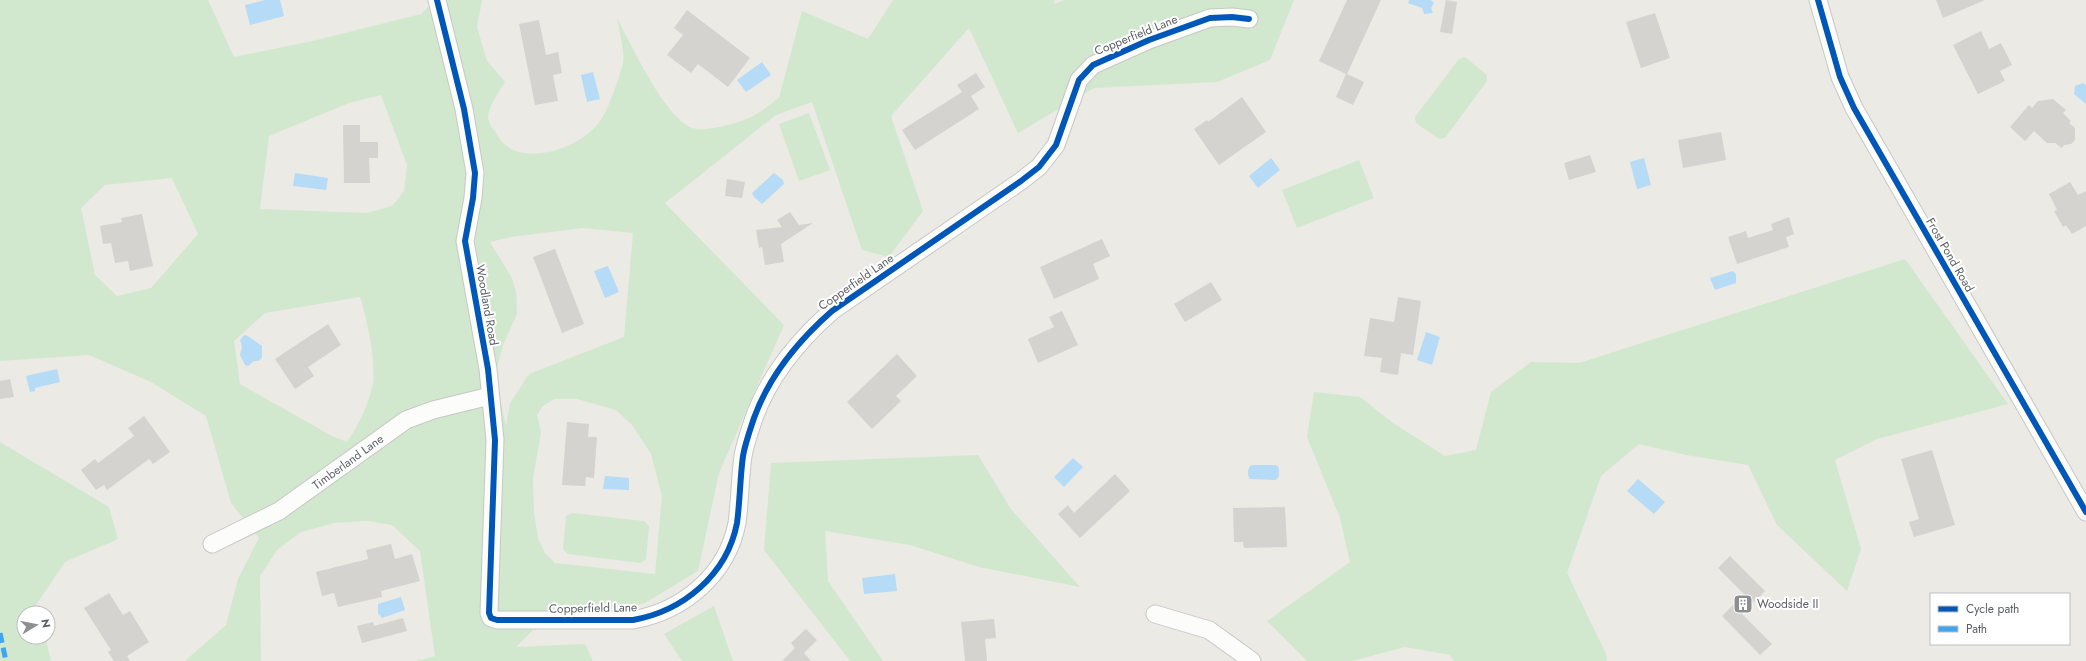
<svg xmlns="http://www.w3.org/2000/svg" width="2086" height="661" viewBox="0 0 2086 661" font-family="Jost,sans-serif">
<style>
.green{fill:#d1e8ce;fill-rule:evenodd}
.water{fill:#b6dbf7}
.building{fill:#d4d3cf}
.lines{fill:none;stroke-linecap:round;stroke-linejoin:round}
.minor-casing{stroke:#c7c7c5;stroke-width:19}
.minor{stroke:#fcfcfb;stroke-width:17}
.quiet{stroke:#40a5ee;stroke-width:5;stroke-dasharray:10 5;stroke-linecap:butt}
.cycleway-casing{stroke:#fff;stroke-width:8}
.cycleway{stroke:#0057b8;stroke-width:6}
.labels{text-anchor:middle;stroke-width:4;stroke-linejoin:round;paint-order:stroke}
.street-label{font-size:12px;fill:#5a5e63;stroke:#fff}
.poi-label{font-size:12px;fill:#5a5e63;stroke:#fff;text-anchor:start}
</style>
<rect width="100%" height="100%" fill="#ebeae4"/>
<!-- green -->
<path class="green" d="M0,0h208l26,57 83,-17 104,-26 14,-14h47l-5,27 10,34 18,21c-6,10 -16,22 -17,35 0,5 5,12 8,16 19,39 86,16 105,-13 7,-10 19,-44 22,-57 2,-11 -4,-33 -6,-45 14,26 48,100 75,110 14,4 44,-4 57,-10 10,-4 21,-14 30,-20l23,-87 66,28 25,-39h161v4l10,-4h230l-24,60 -53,22 -123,6 -76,45 -49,-105 -78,88 32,95 -34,46 -27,-7 -50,-148 -36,13 -111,88 119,122 -65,148 -21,98 -53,32 -112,27 -17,17 69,-3 8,17h-178l20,-5 -15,-105 -28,-26 -24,-4 -34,2 -33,9 -24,18 -17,26 1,85h-76l41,-36 12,-46 21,-41 -28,-35 -25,-87 -55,-34 -62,-27 -89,6zM381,95l26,70 -3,26 -12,15 -25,7 -107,-4 9,-73 80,-33zM172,178l26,56 -47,54 -34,8 -22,-21 -14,-67 24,-23zM583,228l50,5 -9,104 -95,37 -19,29 -4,23 -11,-51 8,-30 14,-31 -1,-22 -4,-14 -22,-36 21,-5zM360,297c7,22 16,63 13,86 -4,21 -14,41 -26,59l-15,-6 -92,-52 -6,-43 31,-28zM554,399h23l39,11 16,15 19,29 11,42 -7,78 -100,-11 -10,-10 -7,-15 -4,-25 -1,-35 8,-45 -4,-18 6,-9z
M1465,57l22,18v6l-42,57 -6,1 -23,-16 -1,-6 44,-58z
M809,113l21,57 -31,11 -20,-57z
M1359,160l15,38 -77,30 -15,-38z
M1905,259l103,145 -131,35 -42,21 26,89 -14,42 -70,-66 -29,-60 -62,-10 -47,-11 -38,32 -34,97 39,81 1,7h-153l-4,-6 -45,-8 -53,14h-45l-40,-40 83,-59 -10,-44 -33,-81 7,-45 46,5 33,26 52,33 31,-6 15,-58 40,-30 48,1z
M0,442l109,65 9,32 -53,23 -29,43 2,8h-14v24h21l6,24h-51z
M978,455l33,54 69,78 -101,-20 -69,-22 -85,-14 3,50 55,80h-33l-86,-111 7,-87z
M572,513l72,8 5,5 -3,33 -5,4 -73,-9 -5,-5 3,-33z
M714,606l19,55h-51l-18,-27z"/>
<!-- water -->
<path class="water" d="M265,0h15l4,16 -34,9 -5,-20z
M1409,0h22l3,3 -3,5 2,5 -9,1 -2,-6 -14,-5z
M762,62l9,13 -25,17 -9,-12z
M593,72l7,27 -13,3 -6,-27z
M2083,83l3,2v19l-12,-10 1,-8z
M1271,158l9,12 -22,18 -9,-12z
M1644,158l7,27 -14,4 -7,-27z
M295,173l33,5 -2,12 -33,-4z
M774,173l9,7 1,4 -22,20 -8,-7 -2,-4z
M608,266l11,26 -14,6 -11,-27z
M1733,271l3,3v9l-21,7 -5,-12z
M1426,332l14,5 -8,28 -15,-5z
M244,335l4,1 14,10v11l-3,4h-5l-6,5 -3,-1 -5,-10 2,-8 -2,-7z
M57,369l3,13 -25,6v3l-5,1 -4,-16z
M1073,458l10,9 -19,20 -10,-10z
M1251,465h25l3,3v8l-3,4 -26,-1c-3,-4 -3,-10 1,-14z
M605,476l24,2v12l-26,-1z
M1638,479l27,23 -11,12 -27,-23z
M895,574l2,17 -33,3 -2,-16z
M401,597l4,13 -23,8 -4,-5v-9z"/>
<!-- building -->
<path class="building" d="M1347,0h34l-34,74 17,8 -11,23 -17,-8 10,-23 -27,-13z
M1446,0l11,2 -5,32 -12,-2z
M1936,0h49l-42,18z
M687,10l63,48 -22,29 -30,-23 -7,9 -24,-18 16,-20 -9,-7z
M1655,13l15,45 -29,10 -15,-46z
M539,20l7,35 12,-3 4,21 -9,2 5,26 -23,4 -16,-81z
M1981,31l8,18 12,-6 11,22 -12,6 5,10 -27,13 -25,-49z
M976,73l9,14 -14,9 8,13 -64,41 -13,-20 60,-38 -5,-7z
M1242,97l24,35 -47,33 -25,-36 13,-9 1,2z
M2053,99l13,11 -3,3 8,8 -2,2 6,5v12l-4,4 -7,1 -2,3 -7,-5h-8l-13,-12 -9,10 -15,-14 19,-22 3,3 6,-7z
M343,125h17v17h18v16h-9l1,25h-26z
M1721,132l5,28 -43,8 -5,-28z
M1590,155l6,17 -27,8 -5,-17z
M727,179l18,3 -3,16 -17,-2z
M2070,182l8,13 8,-4v35l-14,8 -6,-9 -3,2 -9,-16 3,-1 -8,-16z
M790,212l9,13 14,-2 -32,21 3,18 -19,3 -3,-18 -3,1 -3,-18 26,-3 -5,-7z
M142,214l11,52 -23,5 -2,-10 -13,2 -4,-20 -8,1 -3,-18 22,-4 -1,-4z
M1789,217l5,17 -8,3 3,10 -52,17 -9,-27 18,-6 2,7 25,-8 -2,-6z
M1102,239l8,17 -17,8 6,15 -45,20 -14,-32z
M555,249l29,75 -22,9 -29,-76z
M1211,282l11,18 -37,22 -11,-18z
M1398,297l23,4 -8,54 -12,-2 -3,22 -18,-3 2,-14 -18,-2 6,-38 24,4z
M1062,311l16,34 -40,18 -10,-24 26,-12 -5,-10z
M328,324l13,21 -33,22 6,9 -19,13 -20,-30z
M897,354l20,22 -21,20 5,5 -29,28 -25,-27z
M10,379l4,18 -14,2v-18z
M144,416l26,36 -17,12 -4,-5 -42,31 -3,-5 -8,5 -15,-20 14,-11 3,4 36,-27 -6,-8z
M567,422l22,2 -1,13h9l-3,41 -8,-1 -1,9 -23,-1z
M1932,450l23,75 -41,12 -5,-15 10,-3 -18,-60z
M1115,474l15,17 -50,47 -22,-24 10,-9 6,8z
M1285,507l2,40 -43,1 -1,-6h-9l-1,-34z
M391,544l4,15 17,-5 8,27 -39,10 1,6 -44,10 -4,-14 -12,3 -6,-24 52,-13 -2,-9z
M1730,556l35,35 -23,23 30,30 -12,11 -38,-39 22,-22 -26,-26z
M109,593l14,22 7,-4 19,31 -22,14 3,5h-16l-6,-9 3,-2 -27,-42z
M403,618l4,13 -45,12 -5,-17 16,-4 1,4z
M994,619l2,19 -11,1 2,22h-22l-4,-39z
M806,629l11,11 -13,13 7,8h-29l13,-13 -4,-5z"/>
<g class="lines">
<defs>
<path id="minor" d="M437,0l27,109 11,64 -2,25 -8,43 23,128 7,71 -6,173 2,5 6,2h136c50,-9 94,-45 104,-97 3,-22 3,-45 6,-67 2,-12 7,-26 11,-38 15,-42 45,-78 78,-107l189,-130 18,-14 17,-22 23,-65 14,-15 56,-25 61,-22 22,-1 17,2
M1818,0l22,77 14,31 232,404
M212,544l67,-33 127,-91 27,-10 57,-14
M1155,614l54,16 43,31"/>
</defs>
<!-- minor casing -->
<use href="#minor" class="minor-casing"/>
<!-- minor -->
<use href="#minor" class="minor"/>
<!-- quiet -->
<path class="quiet" d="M0,633l6,28"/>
<defs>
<path id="cycleway" d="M437,0l27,109 11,64 -2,25 -8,43 23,128 7,71 -6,173 2,5 6,2h136c50,-9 94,-45 104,-97 3,-22 3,-45 6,-67 2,-12 7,-26 11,-38 15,-42 45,-78 78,-107l189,-130 18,-14 17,-22 23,-65 14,-15 56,-25 61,-22 22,-1 17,2
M1818,0l22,77 14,31 232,404"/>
</defs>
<!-- cycleway casing -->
<use href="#cycleway" class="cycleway-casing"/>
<!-- cycleway -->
<use href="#cycleway" class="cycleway"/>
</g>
<!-- icons -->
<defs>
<symbol id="building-square" viewBox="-11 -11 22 22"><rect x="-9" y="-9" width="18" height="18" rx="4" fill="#8d8f90" stroke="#fff"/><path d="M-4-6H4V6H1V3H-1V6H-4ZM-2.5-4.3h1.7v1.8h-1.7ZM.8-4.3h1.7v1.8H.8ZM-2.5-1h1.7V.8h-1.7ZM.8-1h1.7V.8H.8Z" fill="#fff"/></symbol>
</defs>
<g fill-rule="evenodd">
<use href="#building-square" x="1732" y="593" width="22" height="22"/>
</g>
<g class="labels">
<!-- street labels -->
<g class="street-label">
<text transform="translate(1136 35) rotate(-22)" y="4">Copperfield Lane</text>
<text transform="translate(1950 255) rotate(60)" y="4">Frost Pond Road</text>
<text transform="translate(856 282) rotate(-35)" y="4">Copperfield Lane</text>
<text transform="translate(487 305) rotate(80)" y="4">Woodland Road</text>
<text transform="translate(348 462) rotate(-36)" y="4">Timberland Lane</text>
<text transform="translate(593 608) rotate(-1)" y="4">Copperfield Lane</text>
</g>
<!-- poi labels -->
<g class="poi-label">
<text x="1757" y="608">Woodside II</text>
</g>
</g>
<!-- legend -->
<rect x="1930" y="593" width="140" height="52" fill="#ffffff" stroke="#bdbfc1"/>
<rect x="1938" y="606" width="20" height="6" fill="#0057b8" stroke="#bdbfc1"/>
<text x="1966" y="613" font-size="12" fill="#5a5e63">Cycle path</text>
<rect x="1938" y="626" width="20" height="6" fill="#40a5ee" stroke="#bdbfc1"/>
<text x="1966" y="633" font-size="12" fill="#5a5e63">Path</text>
<!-- north arrow -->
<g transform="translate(36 625) rotate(80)"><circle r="19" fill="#ffffff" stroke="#bdbfc1"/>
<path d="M0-3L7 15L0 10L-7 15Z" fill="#8d8f90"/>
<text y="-6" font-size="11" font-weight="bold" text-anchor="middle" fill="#5a5e63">N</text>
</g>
</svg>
